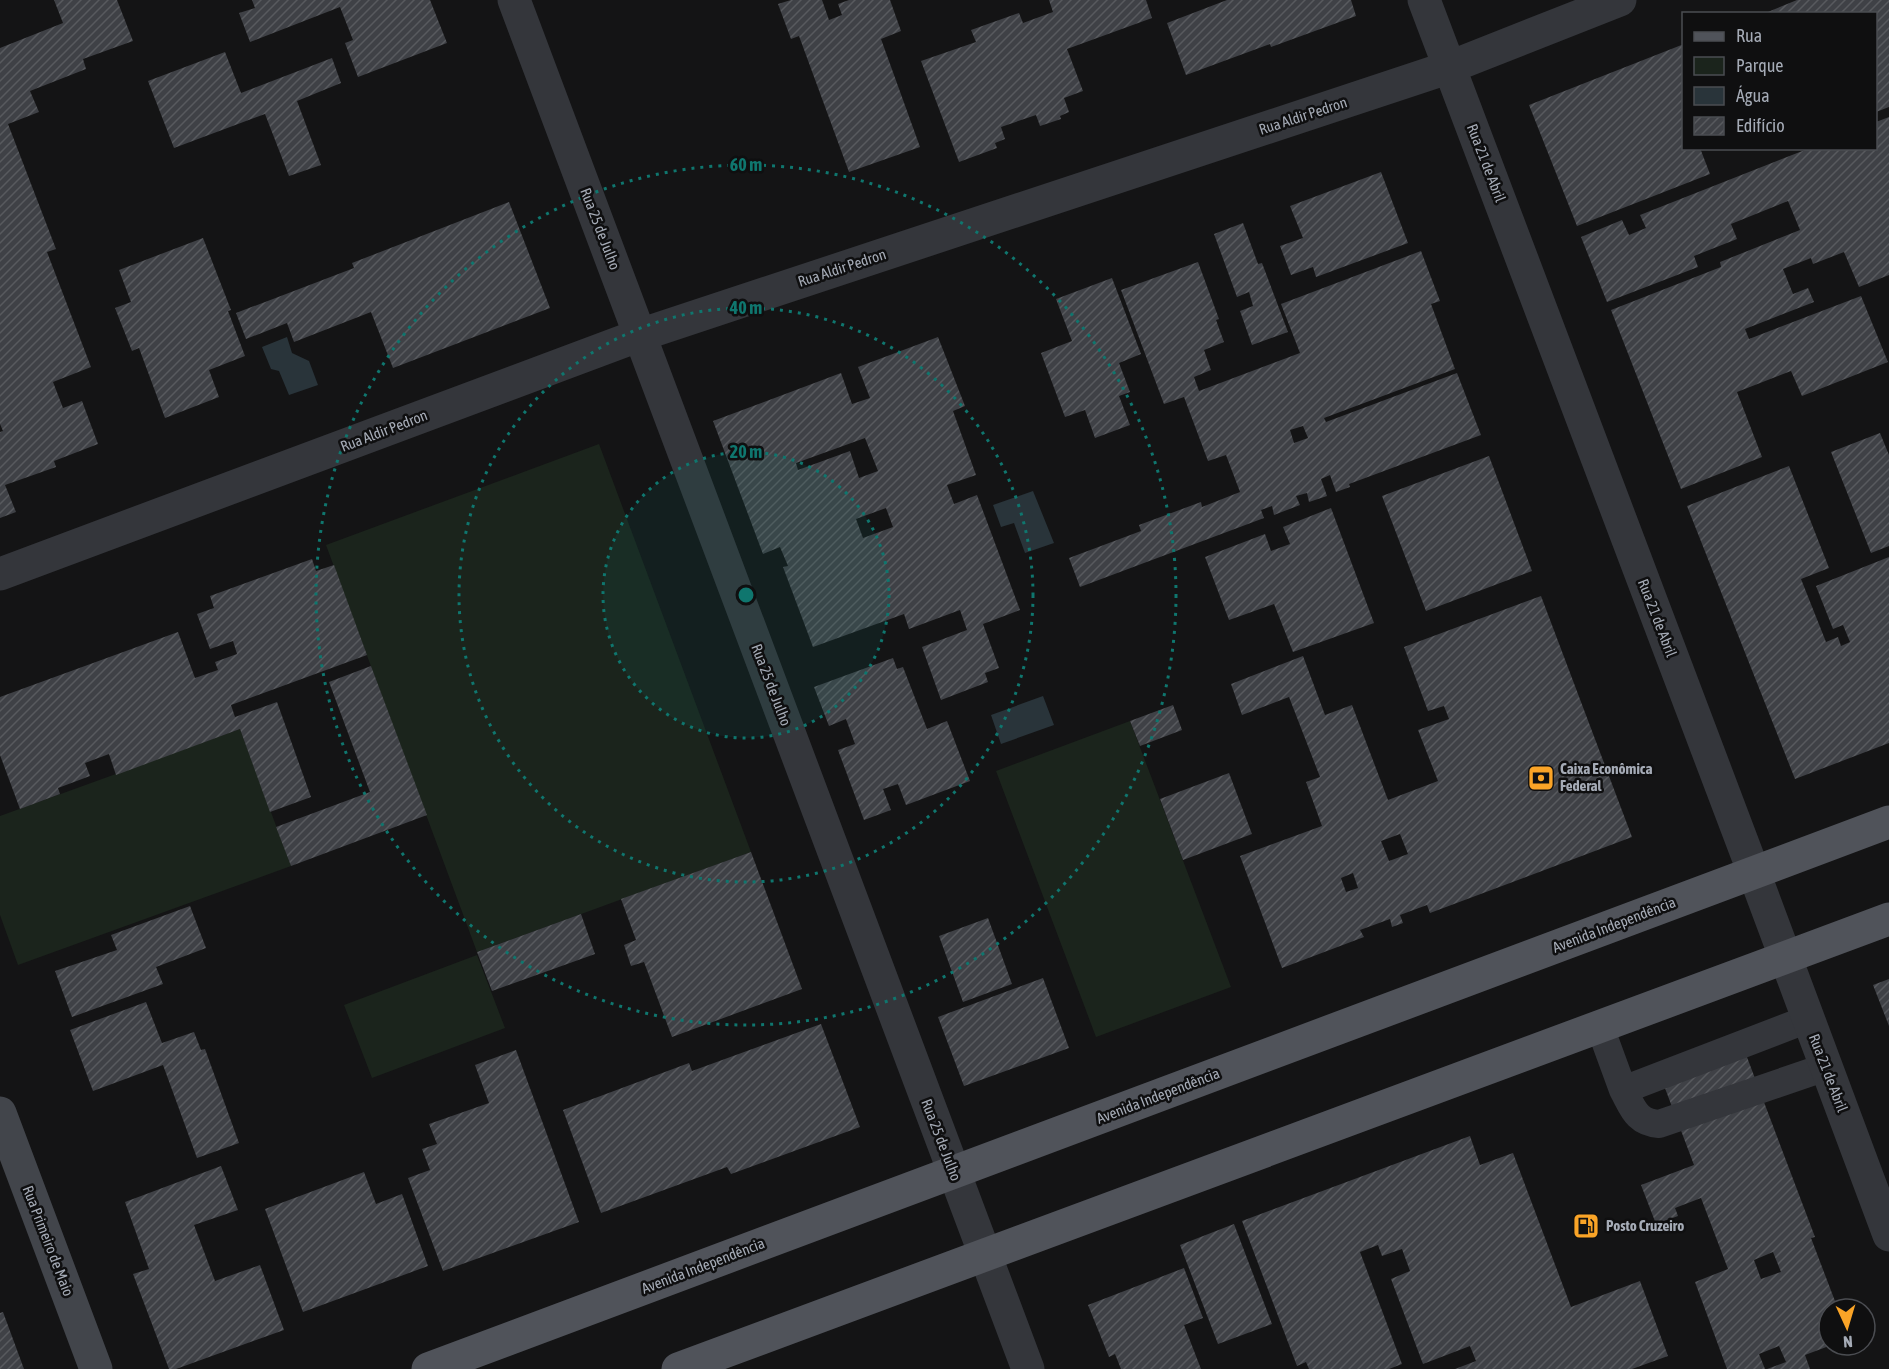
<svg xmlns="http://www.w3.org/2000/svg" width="1889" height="1369" viewBox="0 0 1889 1369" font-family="'Asap Condensed',sans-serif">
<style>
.green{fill:#1b241c}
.water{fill:#29343a}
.building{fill:url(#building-hatch);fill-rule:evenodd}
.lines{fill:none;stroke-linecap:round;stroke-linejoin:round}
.lane{stroke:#34363b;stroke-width:28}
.street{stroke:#34363b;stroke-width:33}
.secondary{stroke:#42454b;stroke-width:33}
.primary{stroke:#50535a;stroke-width:33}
.ring{fill:none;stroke:#0f766e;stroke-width:3;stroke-dasharray:3 6}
.labels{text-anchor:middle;stroke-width:5;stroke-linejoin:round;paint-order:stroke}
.street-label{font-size:15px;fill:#a5abb6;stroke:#0f0f10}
.poi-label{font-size:15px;font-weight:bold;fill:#a5abb6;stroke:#0f0f10;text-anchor:start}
.centre{fill:#0f766e;stroke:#0f0f10;stroke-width:3}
.ring-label{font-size:18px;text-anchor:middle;font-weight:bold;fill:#0f766e;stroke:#0f0f10;stroke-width:5;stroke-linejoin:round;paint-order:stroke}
</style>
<defs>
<pattern id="building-hatch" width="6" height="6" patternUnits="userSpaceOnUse" patternTransform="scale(1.5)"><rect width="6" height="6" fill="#3f4146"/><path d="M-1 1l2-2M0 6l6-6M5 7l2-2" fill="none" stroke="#585a5e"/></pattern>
</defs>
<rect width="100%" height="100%" fill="#141415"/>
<!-- green -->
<path class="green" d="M599,444l152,408 -274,100 -151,-407z
M1130,721l101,266 -135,50 -100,-266z
M240,729l51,137 -273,99 -18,-50v-99z
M477,955l28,73 -133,50 -28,-73z"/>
<!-- water -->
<path class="water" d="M287,337l5,16 17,8 9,24 -29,10 -10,-24 -8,-2 -9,-22z
M1033,491l21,52 -29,10 -11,-30 -13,4 -8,-22z
M1043,696l11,29 -53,19 -10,-29z"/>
<!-- building -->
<path class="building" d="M54,0h63l16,41 -50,18 3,10 -56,22 9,21 -31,12 48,125 -9,3 44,115 -38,15 10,26 19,-7 16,43 -44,17 2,6 -51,18 11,27 -16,6v-86l3,-1 -3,-7v-376l63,-25z
M252,0h178l17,43 -89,34 -13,-34 8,-3 -13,-33 -90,35 -11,-29 16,-5z
M791,0h31l7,20 13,-5 -4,-11 11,-4h41l11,31 -20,8 39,108 -71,25 -50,-136 -8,3 -13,-35z
M1049,0h97l6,18 -85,31 16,42 -19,7 5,14 -9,4 1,3 -21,7 -4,-11 -35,12 4,12 -10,4 2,5 -38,14 -38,-101 55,-19 -5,-12 48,-17 4,10 30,-11z
M1227,0h124l5,16 -85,31 -1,-3 -84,31 -19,-52z
M1797,0h92v107l-13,5v-98h-113z
M1684,44v104h16l10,26 -133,52 -48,-121z
M225,52l16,41 91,-35 9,25 -44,18 24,64 -32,11 -24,-62 -91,34 -26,-67z
M1889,117v158l-30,12 -15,-35 -31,12 -2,-6 -28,11 10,25 15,-6 6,14 -69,27 4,10 112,-43 27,66 -86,34 -11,-25 -54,21 25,65 -81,32 -70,-179 110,-43 -1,-5 80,-32 -12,-29 -57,23 6,15 -43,17 4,11 -91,35 -26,-65 41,-17 7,15 17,-7 -6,-13 170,-67h66v-26z
M1381,172l27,71 -92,34 -3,-10 -22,8 -11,-29 23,-8 -13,-32z
M509,202l41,106 -157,60 -22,-56 -77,30 -7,-19 -41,16 -10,-26 118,-45 -2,-5z
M1243,223l15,41 4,-1 26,69 -36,13 -12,-34 13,-5 -4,-14 -12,5 -23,-63z
M203,238l28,72 -3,1 17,45 -36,14 10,27 -54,21 -26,-70 -7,3 -17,-43 16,-6 -12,-32z
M1421,251l19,50 -9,3 24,65 -131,49 2,4 131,-49 24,62 -132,49 1,3 -14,5 -6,-17 -9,4 6,17 -18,6 -2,-9 -11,3 4,9 -26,10 -2,-9 -11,4 3,8 -184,69 -11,-29 72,-27 -2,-6 62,-23 1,5 38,-15 -14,-37 -18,6 -24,-64 -20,7 -43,-114 77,-28 21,57 -3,1 8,22 -20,8 7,20 -17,7 5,14 101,-38 -19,-49zM1303,426l5,12 -14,5 -4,-13z
M1112,278l29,76 -22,9 11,29 -11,4 11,29 -35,13 -10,-28 -20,7 -24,-64 31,-12 -16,-42z
M938,337l27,69 -12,5 23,64 -29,10 7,19 23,-9 43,115 -37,14 16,44 -14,5 3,9 -47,18 -19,-53 45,-17 -7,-20 -51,19 -5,-15 -91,33 -30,-80 5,-1 -8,-19 -17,7 -50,-133 128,-48 11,31 18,-6 -12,-31zM865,438l13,33 -19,7 -9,-27 -52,19 -2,-7zM886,508l7,19 -30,11 -7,-19z
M1880,433l9,22v91l-18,7 -40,-101z
M1489,456l43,115 -106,40 -44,-115z
M1789,466l40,102 -28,11 25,63 12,-5 3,9 9,-4 -7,-17 -10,4 -17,-43 73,-29v186l-94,36 -108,-273z
M1331,508l43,115 -81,29 -19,-48 -45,16 -24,-63 60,-23 6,17 19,-7 -7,-17z
M312,559l4,12 18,-6 33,90 -136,50 4,12 42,-15 34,95 -41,15 -30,-83 -124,46 -7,-21 -24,9 5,13 -32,12 2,6 -40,15 -20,-54v-58l178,-65 17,46 23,-8 -3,-8 22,-8 -4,-13 -23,8 -13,-35 17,-6 -4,-12z
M1541,596l91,241 -202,76 -3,-8 -27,10 3,8 -11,4 -2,-8 -30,11 4,7 -82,31 -42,-112 82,-30 -16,-44 14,-5 -31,-80 -47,18 -11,-31 72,-28 22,59 27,-10 36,95 50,-19 -20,-51 31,-11 -5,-13 -16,5 -24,-64zM1400,834l8,20 -19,7 -8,-20zM1353,873l5,15 -12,4 -5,-14z
M893,658l4,11 6,-2 24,62 20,-8 23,60 -64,24 -8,-21 -15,5 8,21 -27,10 -26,-70 17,-6 -9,-25 -17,7 -15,-39z
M371,666l56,149 -136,51 -15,-39 94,-35 -41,-110z
M1173,705l9,25 -42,16 -10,-25z
M1229,773l23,61 -69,26 -23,-61z
M751,852l51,137 -130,48 -28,-75 -13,4 -7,-21 12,-5 -15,-41z
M190,906l16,42 -50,19 7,17 -91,33 -17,-46 62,-21 -6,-15z
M581,914l14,40 -103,37 -15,-39z
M988,918l24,66 -49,18 -24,-66z
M1043,978l26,70 -105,38 -26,-69z
M1889,979v47l-16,-41z
M146,1002l16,41 32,-11 7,18 4,-1 34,94 -42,15 -34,-93 -70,26 -23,-61z
M821,1024l39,103 -129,47 -4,-7 -126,46 -38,-103 126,-47 3,8z
M1739,1036l76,201 -4,1 27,71h-9v37l-24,9 5,14h-43l19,-7 -7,-16 -20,8 6,15h-38l-32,-87 33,-13 -27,-71 -26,10 3,8 -22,8 -15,-39 53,-20 -37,-98zM1773,1252l8,20 -20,7 -7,-19z
M516,1050l63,172 -136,49 -35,-93 22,-8 -8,-21 15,-5 -8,-20 60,-21 -14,-38z
M1470,1136l10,29 33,-12 58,154 69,-26 28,75 -36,13h-177l21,-8 -6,-15 -47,18 -32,-85 19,-8 -8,-22 -20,7 -4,-11 -18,7 42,112 -13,5h-80l-3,-7 -9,4 -55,-145z
M221,1166l17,44 -44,15 21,56 45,-16 24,65 -108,39h-7l-36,-95 16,-5 -24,-67z
M364,1172l12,32 26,-10 26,72 -125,46 -38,-103z
M1234,1224l38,100 -54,20 -38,-99z
M1184,1268l19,50 -19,7 17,44h-80l-6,-15 -6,3 -21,-52z
M3,1312l21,57h-24v-56z"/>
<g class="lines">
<!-- lane -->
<path class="lane" d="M1600,1027l23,63 185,-71
M1623,1090c10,18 13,32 36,34l167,-57"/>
<!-- street -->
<path class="street" d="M514,0l514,1369
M1424,0l330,873 135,362
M0,574l640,-239 810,-268 170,-67"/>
<!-- secondary -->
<path class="secondary" d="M0,1113l96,256"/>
<!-- primary -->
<path class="primary" d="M428,1369l1461,-547
M678,1369l1211,-450"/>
</g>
<!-- distance rings -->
<circle cx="746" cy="595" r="143" fill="#0f766e" fill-opacity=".12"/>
<g class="ring">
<circle cx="746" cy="595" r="143"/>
<circle cx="746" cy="595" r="287"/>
<circle cx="746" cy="595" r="430"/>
</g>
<!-- icons -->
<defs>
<symbol id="bank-square" viewBox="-11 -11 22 22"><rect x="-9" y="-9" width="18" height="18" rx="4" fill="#faa427" stroke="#0f0f10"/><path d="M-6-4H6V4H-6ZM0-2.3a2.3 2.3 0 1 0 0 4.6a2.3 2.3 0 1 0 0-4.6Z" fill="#111"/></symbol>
<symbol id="fuel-square" viewBox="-11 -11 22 22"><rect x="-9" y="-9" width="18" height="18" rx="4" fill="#faa427" stroke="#0f0f10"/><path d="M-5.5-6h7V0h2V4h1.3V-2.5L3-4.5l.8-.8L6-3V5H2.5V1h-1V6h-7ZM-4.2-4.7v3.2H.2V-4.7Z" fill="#111"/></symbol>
</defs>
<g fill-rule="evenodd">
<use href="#bank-square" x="1526" y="763" width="30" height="30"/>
<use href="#fuel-square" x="1571" y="1211" width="30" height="30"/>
</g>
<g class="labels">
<!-- street labels -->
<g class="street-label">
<text transform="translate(1303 116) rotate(-18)" y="5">Rua Aldir Pedron</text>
<text transform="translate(1486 163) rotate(69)" y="5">Rua 21 de Abril</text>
<text transform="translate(600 229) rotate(69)" y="5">Rua 25 de Julho</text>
<text transform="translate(842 268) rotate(-18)" y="5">Rua Aldir Pedron</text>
<text transform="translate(384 431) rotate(-21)" y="5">Rua Aldir Pedron</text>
<text transform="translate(1657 618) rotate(69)" y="5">Rua 21 de Abril</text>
<text transform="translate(771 685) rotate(69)" y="5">Rua 25 de Julho</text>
<text transform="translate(1614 925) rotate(-21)" y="5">Avenida Independência</text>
<text transform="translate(1828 1073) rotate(69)" y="5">Rua 21 de Abril</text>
<text transform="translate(1158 1096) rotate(-21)" y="5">Avenida Independência</text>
<text transform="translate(941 1140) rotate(69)" y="5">Rua 25 de Julho</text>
<text transform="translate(48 1241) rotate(69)" y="5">Rua Primeiro de Maio</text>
<text transform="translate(703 1266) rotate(-21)" y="5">Avenida Independência</text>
</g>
<!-- poi labels -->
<g class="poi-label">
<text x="1560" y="774">Caixa Econômica<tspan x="1560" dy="17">Federal</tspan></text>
<text x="1606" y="1231">Posto Cruzeiro</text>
</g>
</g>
<circle cx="746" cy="595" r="9" class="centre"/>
<g class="ring-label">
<text x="746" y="171">60 m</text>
<text x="746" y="314">40 m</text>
<text x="746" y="458">20 m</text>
</g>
<!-- legend -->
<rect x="1682" y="12" width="195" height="138" fill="#0f0f10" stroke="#4b4d52" stroke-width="1.5"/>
<rect x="1694" y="32" width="30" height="9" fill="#50535a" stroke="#4b4d52" stroke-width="1.5"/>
<text x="1736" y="42" font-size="18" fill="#a5abb6">Rua</text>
<rect x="1694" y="57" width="30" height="18" fill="#1b241c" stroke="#4b4d52" stroke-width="1.5"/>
<text x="1736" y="72" font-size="18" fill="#a5abb6">Parque</text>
<rect x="1694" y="87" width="30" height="18" fill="#29343a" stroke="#4b4d52" stroke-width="1.5"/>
<text x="1736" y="102" font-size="18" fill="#a5abb6">Água</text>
<rect x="1694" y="117" width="30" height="18" fill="url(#building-hatch)" stroke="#4b4d52" stroke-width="1.5"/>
<text x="1736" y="132" font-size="18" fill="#a5abb6">Edifício</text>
<!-- north arrow -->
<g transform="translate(1847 1327) rotate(176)"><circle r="28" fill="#0f0f10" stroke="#4b4d52" stroke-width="1.5"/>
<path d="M0-4.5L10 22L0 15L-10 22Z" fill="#faa427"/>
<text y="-9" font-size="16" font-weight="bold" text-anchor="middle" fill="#a5abb6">N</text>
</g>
</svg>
